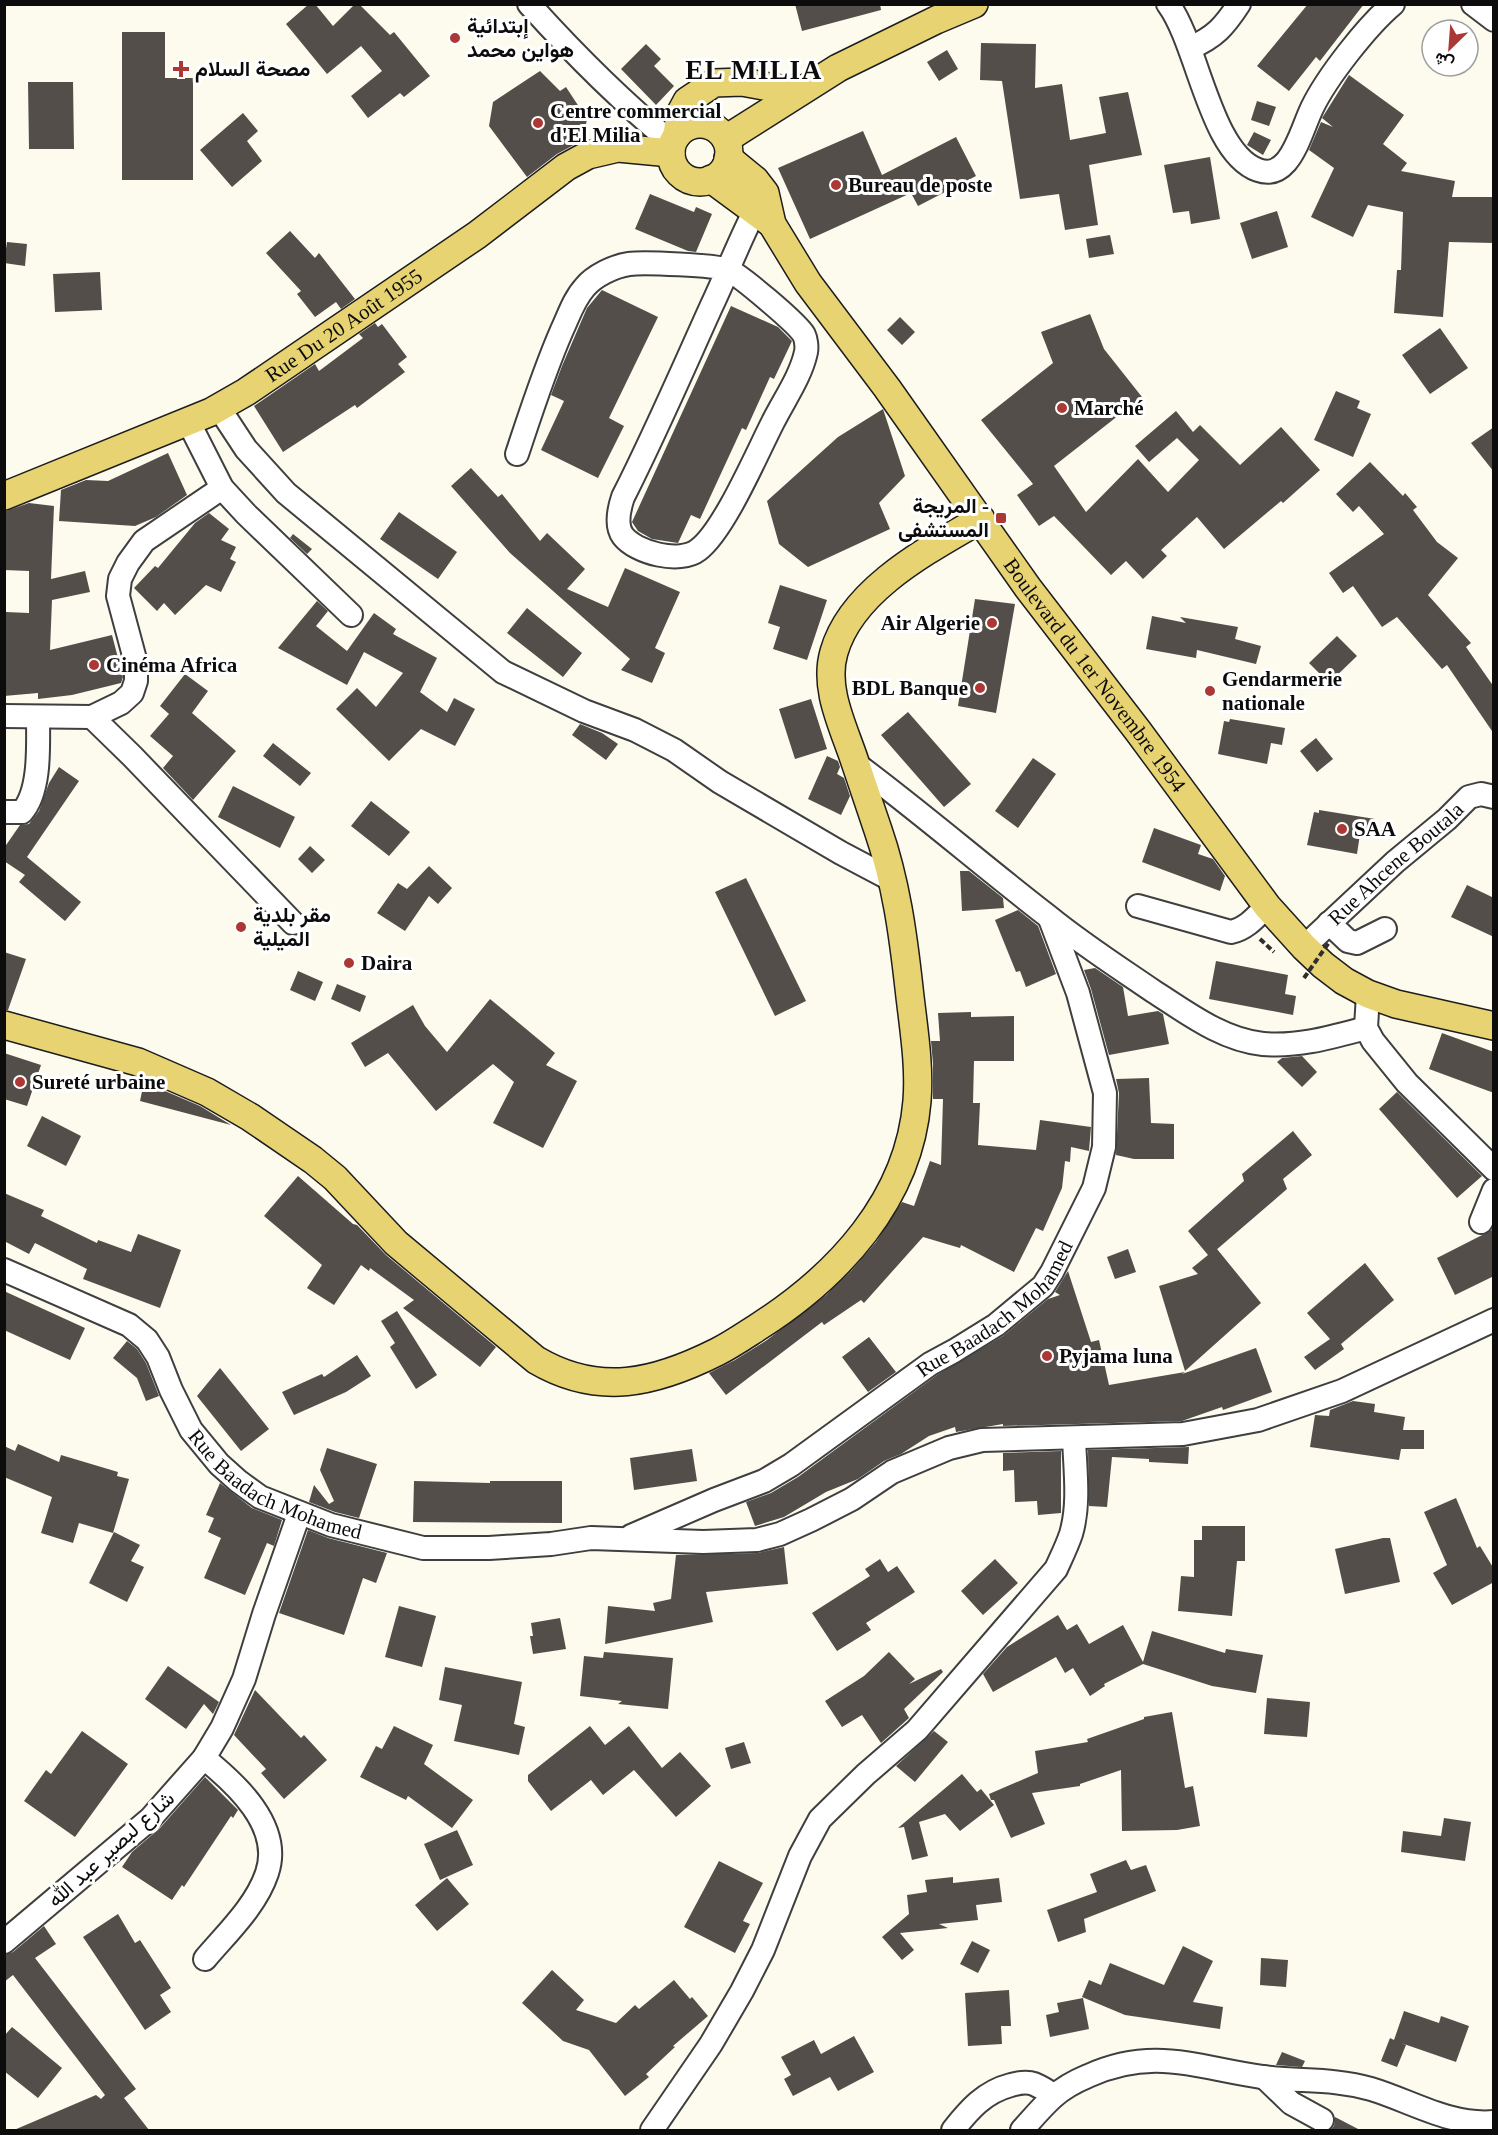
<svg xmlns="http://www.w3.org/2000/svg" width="1498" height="2135" viewBox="0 0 1498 2135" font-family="'Times New Roman',Vazirmatn,serif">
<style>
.building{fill:#534e4a}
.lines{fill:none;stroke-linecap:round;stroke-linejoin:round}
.minor-casing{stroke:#3f3f3f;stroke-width:26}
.major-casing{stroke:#1d1d1d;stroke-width:30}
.path{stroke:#2e2e2e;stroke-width:4;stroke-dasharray:6 3;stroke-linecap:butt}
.minor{stroke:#fff;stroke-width:22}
.major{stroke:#e8d372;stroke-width:27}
.path-bridge{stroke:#2e2e2e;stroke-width:4;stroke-dasharray:6 3;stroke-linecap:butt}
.poi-dot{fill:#ab3835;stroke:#fff;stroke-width:2}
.labels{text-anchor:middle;stroke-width:6;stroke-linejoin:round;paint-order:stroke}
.poi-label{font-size:21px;font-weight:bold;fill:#0c0c0c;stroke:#fff;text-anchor:start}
.street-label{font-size:21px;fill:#0c0c0c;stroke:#fff}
.district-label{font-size:27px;font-weight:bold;letter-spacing:1.5px;fill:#0c0c0c;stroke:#fff}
</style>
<rect width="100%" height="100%" fill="#fdfbed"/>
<!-- building -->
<path class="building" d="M309,4h6l18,22 22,-22h4l31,31 4,-3 36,44 -26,21 -4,-4 -32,25 -17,-22 31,-25 -21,-25 -34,28 -41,-50z
M795,4h85l1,6 -79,21z
M1308,4h56l-44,57 -4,-4 -27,34 -32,-25z
M122,32h43v46h28v102h-71z
M981,43l55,1 -1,44 27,-4 8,56 36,-7 -7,-36 29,-5 14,63 -53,10 9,60 -33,5 -6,-36 -39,5 -18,-118 -22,-1z
M646,44l15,15 -7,7 20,20 -18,19 -35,-36z
M947,50l11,19 -19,12 -12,-19z
M540,71l20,20 6,-4 21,32 -4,21 -26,14 -30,23 -38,-51 4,-24z
M1349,75l55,40 -21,29 24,19 -6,8 54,10 -3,16h42v46l-45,-1 -6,75 -49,-4 3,-43h4l2,-58 -35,-7 -15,32 -42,-20 23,-49 -25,-18 12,-28 12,5 -11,-9z
M28,82h45l1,67h-45z
M1257,101l19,6 -7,19 -18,-6z
M243,113l15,18 -11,10 15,20 -30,26 -32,-37z
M863,131l19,44 74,-38 20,39 -58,30 -7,-13 -101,46 -32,-71z
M1254,132l17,8 -8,15 -16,-10z
M1210,157l10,62 -29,5 -2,-13 -16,2 -9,-48z
M650,194l44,18 2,-5 16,7 -16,38 -8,-1 -53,-22z
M1277,211l11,36 -36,12 -12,-36z
M290,231l25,27 4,-5 36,46 -14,10 -5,-7 -21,15 -18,-23 4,-3 -35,-38z
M1110,235l4,19 -25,4 -3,-19z
M7,242l20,2 -2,22 -21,-3z
M100,272l2,38 -47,2 -2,-38z
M602,290l56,27 -49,101 15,8 -26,52 -57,-28 23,-49 -13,-6 11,-29 25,-58z
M731,306l47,21 14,14 -18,38 -4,-2 -24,53 -4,-2 -42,91 -9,-4 -13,28 -26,-4 -14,-8 -6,-9z
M1090,314l14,35 38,48 -88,69 32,46 52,-53 30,33 31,-32 -22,-22 -28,24 -14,-16 41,-35 17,21 7,-7 40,40 41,-38 39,43 -37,33 -2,-2 -57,48 -27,-32 -36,33 6,6 -24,23 -17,-18 -15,14 -57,-59 -15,10 -22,-31 16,-11 -52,-64 72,-57 -12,-31z
M900,317l15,15 -13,13 -15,-15z
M375,323l3,4 4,-3 25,33 -9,7 7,8 -48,36 -2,-3 -72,47 -29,-46 61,-42 4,7 44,-33 -4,-4z
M1440,328l28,40 -38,26 -28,-39z
M1336,391l24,10 -3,7 14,6 -18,43 -39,-17z
M883,409l22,67 -26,27 11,26 -82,38 -29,-23 -12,-43 71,-64z
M1494,427v45l-23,-29z
M168,453l19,42 -31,22 -21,9 -76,-5 2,-31 25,-10 22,1z
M1370,462l33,34 2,-3 12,14 -4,3 24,32 21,16 -30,37 43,48 -5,4 28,40v47l-47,-69 -5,4 -45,-52 -15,10 -29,-41 -10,7 -14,-20 55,-39 -25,-28 -6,6 -17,-18z
M471,468l27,29 4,-3 38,47 7,-8 38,36 -18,20 41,18 17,-39 55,24 -25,56 10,5 -13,30 -31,-13 9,-11 -120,-106 -59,-67z
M29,503l25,3 -3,73 34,-8 5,21 -38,8 -2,50 62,-15 11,42 -2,6 -49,12 -34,4v-6l-34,3 2,-84 23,1v-42l-25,-1 2,-59z
M399,512l58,40 -19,27 -58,-40z
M209,513l20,16 -8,11 15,7 -6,12 6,3 -15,30 -15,-7 -31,30 -11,-12 -7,8 -23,-23 21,-22 3,2 37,-45z
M293,534l19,15 -5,5 -17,-16z
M780,585l47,15 -20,60 -34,-11 7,-22 -12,-4z
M975,599l40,5 -19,109 -38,-7z
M317,601l11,10 -12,15 31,25 27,-38 22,16 -3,5 44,24 -17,34 27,20 7,-14 21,11 -20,37 -34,-17 -32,32 -53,-52 21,-21 19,19 27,-34 -39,-21 -17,33 -69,-37z
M527,608l55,45 -19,24 -56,-44z
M1152,616l34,7 -6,-6 58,10 -3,12 26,7 -5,18 -59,-14 -1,8 -50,-9z
M1337,636l20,20 -28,27 -20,-20z
M185,674l23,17 -16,22 44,38 -43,49 -30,-32 10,-12 -23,-20 19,-22 -9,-8z
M811,699l16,50 -32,10 -16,-50z
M908,712l63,72 -27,23 -63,-72z
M1230,719l55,9 -3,17 -11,-2 -4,21 -49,-10 6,-33 5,1z
M580,724l22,9 16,11 -12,16 -34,-25z
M1316,738l17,21 -16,13 -17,-21z
M273,743l38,30 -11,13 -37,-30z
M827,756l11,5 2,6 -3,7 7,4 6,18 -9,19 -33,-16z
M1033,758l23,16 -38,54 -23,-17z
M59,767l20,14 -52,76 54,45 -16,19 -46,-39 6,-7 -21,-14v-13l16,-23 9,-1 10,-13 10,-28z
M233,786l62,31 -15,31 -62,-31z
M371,801l39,31 -21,24 -38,-30z
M1319,810l56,9 -3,17 -12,-2 -3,20 -50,-9 7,-33 5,1z
M1154,828l47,17 -3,9 15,5 12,17 -5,15 -78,-29z
M310,846l15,14 -13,13 -14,-14z
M429,866l23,22 -14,16 -9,-8 -24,35 -28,-18 21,-30 9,6z
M960,871h9l34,27 1,10 -42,3z
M746,878l60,123 -31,15 -60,-124z
M1467,885l27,13v39l-43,-20z
M1018,910l20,16 18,48 -30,13 -6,-16 -4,1 -21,-52z
M4,952l22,7 -18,51h-4z
M1216,961l72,14 -3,19 11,2 -3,19 -84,-16z
M1095,968l28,19 5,29 30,-5 5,3 6,30 -60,11 -18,-66 -7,-19z
M298,971l25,11 -8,19 -25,-11z
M337,984l29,12 -6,16 -29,-13z
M490,999l65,54 -9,12 31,16 -34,67 -50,-25 21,-41 -21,-18 -57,47 -48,-58 -23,14 -14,-24 62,-38 12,21 22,26z
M971,1012v5l43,-1v45h-40l-1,42h7l-2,42 58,5 4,-30 51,7 -2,24 -18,-4 -1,15 -5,-1 -3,27 -19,43 -7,-3 -22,44 -53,-27 -1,3 -37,-11 -59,66 -3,-3 -37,25 -2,-3 -96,73 -17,-22 26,-13 32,-20 59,-45 26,-25 24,-28 26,-40 12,4 16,-45 11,4 2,-66h-10v-35l-2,-23h9l-2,-28z
M1442,1033l52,19v41l-65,-24z
M4,1053l37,12 -14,41 -23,-7z
M1302,1056l15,16 -15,15 -25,-25 5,-4z
M1149,1078l2,45 23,1v35h-40l-18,-4 3,-62 -3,-14z
M144,1082l56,24 31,19 -91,-24z
M1397,1092l85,84 -25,22 -78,-89z
M42,1116l39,20 -15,30 -39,-20z
M1293,1131l19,24 -29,24 4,10 -72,62 2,-2 44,54 -76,68 -26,-85 39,-12 -6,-6 16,-13 -20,-24 56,-50 -2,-7z
M298,1176l55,48 4,1 29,30 110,92 -16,20 -77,-59 11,-8 -44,-32 -1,3 -8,-6 -27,40 -27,-17 15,-23 -58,-49z
M4,1193l40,17 -3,6 56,27 1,-3 33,12 7,-18 43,16 -21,58 -77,-29 4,-10 -52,-26 -6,11 -25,-13z
M1494,1229v47l-39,19 -18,-37z
M1128,1249l8,23 -21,7 -8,-22z
M1365,1263l29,37 -53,44 3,5 -29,21 -11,-13 26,-18 -23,-26z
M1068,1271l23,71 8,-2 10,45 76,-13 -3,2 74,-26 16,44 -49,18 -1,-3 -40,14 -179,5v-2l-47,8 -1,-5 -26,9 -28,18 -17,7 -26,18 -32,13 -42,25 -29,9 -9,-24 25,-9 27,-16 139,-102 66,-39 45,-37 12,-4 -5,-3z
M4,1291l81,37 -15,32 -66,-30z
M397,1311l40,64 -21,14 -26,-42 5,-4 -14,-22z
M869,1337l27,35 -28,20 -26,-35z
M127,1341l10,8 9,14 13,33 -13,5 -9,-23 -24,-20z
M357,1355l14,21 -25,16 -52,23 -12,-23 40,-18 2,3z
M220,1368l49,61 -28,22 -44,-55z
M1353,1401l22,3 -1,8 31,5 -2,13h21v19h-23l-2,11 -89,-13 5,-32 14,1 1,-6z
M18,1444l41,18 2,-7 57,17 -1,4 12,3 -16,54 -34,-10 -6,20 -32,-10 11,-36 -48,-20v-31l11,5z
M1189,1447l-1,17 -39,-2v-3l-37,-2 -5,50 -18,-1 -1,-56z
M327,1448l50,16 -18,54 -24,-6 -26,-10 5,-17 15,19 5,-3 -14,-31z
M692,1449l5,32 -63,9 -4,-32z
M1061,1451v62l-23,2 -1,-14 -22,1 -1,-32 -11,1v-18z
M414,1481l76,2v-2h72v42l-149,-1z
M220,1483l32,25 30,12 -8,26 -7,-3 -22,52 -41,-17 17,-40 -13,-6 6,-14 -8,-3z
M1456,1498l21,50 3,-2 14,23v13l-42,23 -19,-32 14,-8 -23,-53z
M1202,1526h43v35h-8l-5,55 -54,-5 3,-35 13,1v-37h8z
M308,1530l20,8 59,15 -11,30 -13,-5 -19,57 -65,-22z
M114,1532l26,13 -9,16 13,6 -17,35 -38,-19z
M1383,1538h7l10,44 -55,12 -10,-45z
M784,1547l4,37 -82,8 7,30 -108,22 3,-38 47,5 -2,-8 18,-4 5,-44 82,-2z
M880,1559l8,13 9,-6 18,26 -49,31 5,7 -34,21 -25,-38 58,-37 -5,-7z
M995,1559l23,24 -35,32 -22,-24z
M399,1606l37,10 -14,51 -37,-10z
M1058,1615l9,15 10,-6 12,20 34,-19 20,37 9,-31 73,22 1,-4 37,6 -7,38 -44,-7 -69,-22 -39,20 1,2 -15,10 -17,-28 -8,5 -9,-16 -63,35 -10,-18 24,-27z
M560,1618l6,31 -33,5 -3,-18h3l-2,-13z
M604,1652l69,6 -5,51 -50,-5 4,-3 -42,-5 4,-40 19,2z
M889,1652l26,27 -6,5 32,-15 2,3 -39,37 5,9 -28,25 -19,-28 -20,12 -17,-26 39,-25z
M168,1666l51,36 -6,12 -9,-10 -18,25 -41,-30z
M445,1667l77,15 -8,42 11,3 -6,28 -65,-14 8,-36 -23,-5z
M255,1690l46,48 3,-3 23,25 -43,39 -23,-26 5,-4 -32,-34z
M1267,1698l43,4 -3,35 -43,-3z
M1172,1712l13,76 8,-2 7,40 -23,4 -55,1 -1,-61 -41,14v2l-48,7 13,31 -34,14 -17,-38h-3l-2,-6 49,-21 -3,-22 53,-9 -1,-3 57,-20v-2z
M394,1726l39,19 -9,19 49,36 -21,28 -44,-32 -2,4 -46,-23 16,-31 6,3z
M590,1726l15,19 24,-19 33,42 18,-16 31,34 -35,31 -42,-47 -31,25 -12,-15 -40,31 -23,-30v-6z
M82,1731l46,33 -53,73 -51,-36 22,-31 5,4z
M934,1731l14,11 -33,40 -19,-16z
M744,1742l7,21 -20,6 -6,-21z
M962,1774l15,18 4,-3 13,16 -34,26 -15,-17 -26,8 9,34 -16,4 -8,-33 -6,1z
M205,1777l33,33 -5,8 -2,-2 -47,71 -2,-2 -10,15 -50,-33 10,-15 28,-24z
M1444,1818l27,4 -6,39 -64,-9 2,-21 38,5z
M457,1830l16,35 -33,15 -16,-36z
M1126,1860l5,10 15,-5 10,26 -72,28 2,13 -28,10 -11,-32 50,-18 -7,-18z
M719,1861l44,22 -20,38 7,3 -15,29 -51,-26z
M953,1877v6l46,-5 3,24 -26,3 2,15 -39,4 9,4 -48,5 14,17 -12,10 -20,-23 27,-23 -2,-19 20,-3 -2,-12z
M447,1878l22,26 -32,27 -22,-26z
M118,1914l17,29 5,-3 31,48 -11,7 11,17 -26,18 -62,-93z
M44,1926l12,18 -21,14 101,131 -12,9 25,32h-135l82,-35 5,4 4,-4 -92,-120 -9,7v-27l9,-3z
M972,1941l18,9 -12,23 -18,-9z
M1183,1946l30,15 -20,41 30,5 -3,22 -95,-14 -43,-18 7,-17 12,5 9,-22 54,22z
M1261,1958l27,2 -2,27 -26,-2z
M552,1970l32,30 -8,10 40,13 19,-18 4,4 35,-29 16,19 2,-2 16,19 -35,30 2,1 -29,27 3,3 -24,19 -36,-46 -26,-9 -41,-38z
M1009,1990l2,36h-10l1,18 -34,2 -3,-53z
M1083,1998l6,31 -39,8 -4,-22 13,-3 -2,-9z
M1404,2011l35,12 2,-7 28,10 -13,36 -55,-19 5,2 -9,22 -16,-6 9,-23 4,2z
M12,2027l50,41 -24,30 -34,-27v-35z
M854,2036l20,36 -36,19 -8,-14 -37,19 -9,-17 7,-4 -10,-18 33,-17 7,14z
M1282,2052l23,9 -3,6 -26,-2z
M1335,2117l25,13h-30l4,-4z"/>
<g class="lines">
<defs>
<g id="minor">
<path d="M529,4c45,50 91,96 143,139"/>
<path d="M1168,4c30,40 42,149 90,166 11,4 20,1 28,-8 12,-14 18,-37 26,-54 15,-31 55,-82 81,-104"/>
<path d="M1473,4l21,16"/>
<path d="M1190,48c25,-11 34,-21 49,-44"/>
<path d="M219,408l27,41 40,44 217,179 81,39 51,19 39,20 46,32 121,71 53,28"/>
<path d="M188,421l34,67 24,26 105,101"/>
<path d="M517,454c14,-42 27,-83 45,-124 7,-15 12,-31 23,-43 9,-11 29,-21 44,-23 14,-2 87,1 99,6 12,5 70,54 76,65 2,4 3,12 2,17 -5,24 -22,48 -33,70 -16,31 -49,109 -75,128 -18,14 -62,3 -75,-14 -8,-11 -4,-27 0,-39 32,-63 60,-128 89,-192 17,-36 31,-74 50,-108"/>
<path d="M4,716l88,1 29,-14 11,-10 4,-12v-18l-18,-67 2,-17 8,-16 16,-22 78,-53"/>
<path d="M92,717l40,39 161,167"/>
<path d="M856,764c66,49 128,103 193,153 33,27 69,50 104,74 33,21 69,49 110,53 36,3 69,-7 103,-16"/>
<path d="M4,812h18c19,-21 16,-68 16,-95"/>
<path d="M1138,906l93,26c15,-3 25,-15 36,-26"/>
<path d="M1329,923l19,18 9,2 28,-14"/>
<path id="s1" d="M1304,947l91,-85 52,-43 22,-22 12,-3 13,3"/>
<path d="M1368,994l-2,34 7,13 34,42 87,86"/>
<path d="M1481,1222l13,-32"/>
<path id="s2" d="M4,1270l125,55 18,15 11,17 13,33 20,40 28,34 19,17 22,16 71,28 92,23h66l62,-4 40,-6 112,4 54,-2 23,-6 31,-14 41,-21 40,-27 57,-24 33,-8 201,-6 75,-14 84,-29 152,-71"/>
<path id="s3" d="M631,1536l83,-36 50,-19 27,-16 139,-101 24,-13 42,-26 47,-39 9,-14 42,-84 10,-41 1,-54 -27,-100 -28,-74"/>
<path d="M204,1758c31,25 79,68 63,115 -11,33 -40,60 -62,86"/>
<path d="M4,1942l146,-123 54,-61 18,-30 22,-49 20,-65 35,-100"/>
<path d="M1264,2077l27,26 31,17"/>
<path d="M652,2130l59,-86 31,-53 21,-41 37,-94 20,-37 46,-45 51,-44 139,-161c5,-11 11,-23 15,-35 9,-30 4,-65 3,-96"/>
<path d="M953,2130c16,-20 31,-38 58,-45 7,-2 15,-4 23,-1 7,3 14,7 20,12"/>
<path d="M1022,2130c10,-11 20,-23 31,-33 10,-9 23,-16 35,-21 66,-30 109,-8 174,1 39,5 70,1 109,12 40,12 79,37 123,33"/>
</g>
<g id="major">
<circle cx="700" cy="153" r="29"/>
<path d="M677,135l3,-21 7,-13 27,-18 28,-1 55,10"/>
<path d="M726,139l112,-71 98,-48 38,-16"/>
<path id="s4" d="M728,158l27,22 10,13 7,31 36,59 79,105 141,200 110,143 129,175 37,41 19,18 21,16 24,13 28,10 98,22"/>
<path d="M711,179l61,45"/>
<path id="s5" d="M4,496l207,-84 35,-20 231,-157 89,-68 22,-12 30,-7 53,5"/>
<path d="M4,1025l134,37 69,30 43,25 63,43 22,18 61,65 140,117c63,37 119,23 181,-8 14,-7 27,-16 41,-25 80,-51 151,-127 159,-226 3,-37 -4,-76 -8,-113 -6,-54 -13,-106 -31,-158 -8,-23 -15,-45 -23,-68 -11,-34 -32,-73 -21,-110 18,-63 94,-102 147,-133"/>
</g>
</defs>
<!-- minor casing -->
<use href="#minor" class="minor-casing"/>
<!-- major casing -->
<use href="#major" class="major-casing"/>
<!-- path -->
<path class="path" d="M1260,939l14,13"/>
<!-- minor -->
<use href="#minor" class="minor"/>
<!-- major -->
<use href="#major" class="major"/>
<!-- path-bridge -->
<path class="path-bridge" d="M1304,978l26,-37"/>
</g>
<!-- markers -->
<g class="poi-dot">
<circle cx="455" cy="38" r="6"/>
<path d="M178 60h6v6h6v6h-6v6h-6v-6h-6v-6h6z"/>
<circle cx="538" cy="123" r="6"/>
<circle cx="836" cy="185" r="6"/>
<circle cx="1062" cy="408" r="6"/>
<rect x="995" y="512" width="12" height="12" rx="3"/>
<circle cx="992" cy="623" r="6"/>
<circle cx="94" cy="665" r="6"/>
<circle cx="980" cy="688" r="6"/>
<circle cx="1210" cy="691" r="6"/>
<circle cx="1342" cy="829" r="6"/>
<circle cx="241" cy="927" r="6"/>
<circle cx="349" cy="963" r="6"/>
<circle cx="20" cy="1082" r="6"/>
<circle cx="1047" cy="1356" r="6"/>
</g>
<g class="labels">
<!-- poi labels -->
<g class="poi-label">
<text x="467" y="33">إبتدائية<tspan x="467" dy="24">هواين محمد</tspan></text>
<text x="195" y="76">مصحة السلام</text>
<text x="550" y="118">Centre commercial<tspan x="550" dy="24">d'El Milia</tspan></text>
<text x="848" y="192">Bureau de poste</text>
<text x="1074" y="415">Marché</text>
<text x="989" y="513" text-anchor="end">المريجة -<tspan x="989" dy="24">المستشفى</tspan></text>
<text x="980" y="630" text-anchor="end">Air Algerie</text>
<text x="106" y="672">Cinéma Africa</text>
<text x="1222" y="686">Gendarmerie<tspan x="1222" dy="24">nationale</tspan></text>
<text x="968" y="695" text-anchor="end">BDL Banque</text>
<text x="1354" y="836">SAA</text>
<text x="253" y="922">مقر بلدية<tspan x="253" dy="24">الميلية</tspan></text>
<text x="361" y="970">Daira</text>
<text x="32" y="1089">Sureté urbaine</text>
<text x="1059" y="1363">Pyjama luna</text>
</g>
<!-- street labels -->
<g class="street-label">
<text dy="7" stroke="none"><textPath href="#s5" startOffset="382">Rue Du 20 Août 1955</textPath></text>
<text dy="7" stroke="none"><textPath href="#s4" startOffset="638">Boulevard du 1er Novembre 1954</textPath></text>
<text dy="7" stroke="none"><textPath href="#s1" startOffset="124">Rue Ahcene Boutala</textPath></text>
<text dy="7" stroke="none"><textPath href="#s3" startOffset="434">Rue Baadach Mohamed</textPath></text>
<text dy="7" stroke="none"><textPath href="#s2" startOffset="364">Rue Baadach Mohamed</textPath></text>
<text transform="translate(111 1849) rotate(-42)" y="7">شارع لبصير عبد الله</text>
</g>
<!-- district labels -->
<g class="district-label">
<text x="754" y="79">EL MILIA</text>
</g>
</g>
<!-- border -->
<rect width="1498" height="2135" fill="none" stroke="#0c0c0c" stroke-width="12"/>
<!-- north arrow -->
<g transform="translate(1450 48) rotate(205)"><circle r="28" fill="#ffffff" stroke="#9e9e9e" stroke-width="1.5"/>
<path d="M0-4.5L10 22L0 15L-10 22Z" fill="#ab3835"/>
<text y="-9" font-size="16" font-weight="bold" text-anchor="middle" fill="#0c0c0c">ش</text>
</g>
</svg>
